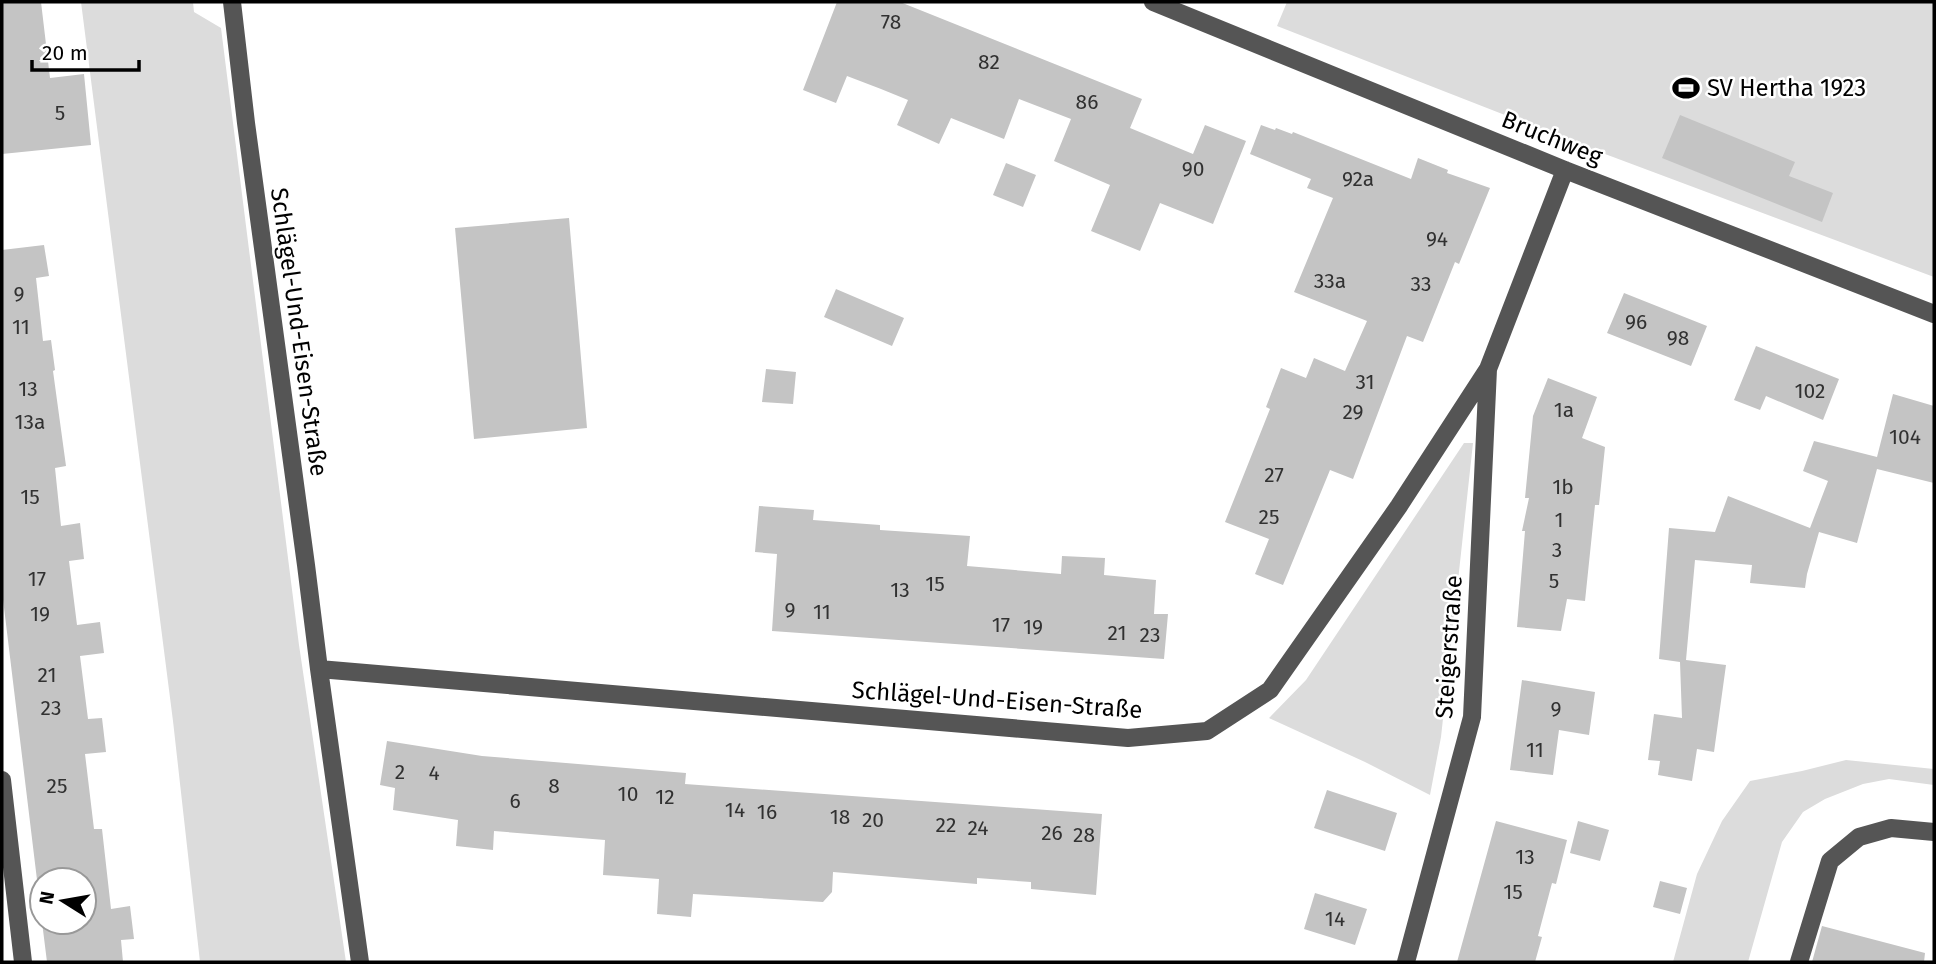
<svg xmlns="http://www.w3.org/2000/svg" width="1936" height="964" viewBox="0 0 1936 964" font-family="'Fira Sans',sans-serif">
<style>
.green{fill:#dcdcdc}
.building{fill:#c4c4c4}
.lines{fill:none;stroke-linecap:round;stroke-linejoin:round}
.minor{stroke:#555;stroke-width:18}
.labels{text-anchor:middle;stroke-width:5;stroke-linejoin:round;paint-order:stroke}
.number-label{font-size:21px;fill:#313131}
.poi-label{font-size:24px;fill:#000;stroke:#fff;text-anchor:start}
.street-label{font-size:24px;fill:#000;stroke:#fff}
</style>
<rect width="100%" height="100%" fill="#fff"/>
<!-- green -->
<path class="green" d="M81,2h112l1,10 27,16 78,617 47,317h-146l-27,-241z
M1287,2h647v275l-337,-126 -320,-125z
M1464,443h9l-32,294 -11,58 -65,-33 -96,-44 37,-38z
M1846,760l88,9v16l-45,-6 -26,5 -38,15 -22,13 -21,30 -34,120h-75l24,-88 25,-53 28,-40 52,-10z"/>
<!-- building -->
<path class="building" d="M2,2h39l9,76 34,-4 7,71 -89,9z
M837,2h63l242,97 -12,29 63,26 12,-29 41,16 -33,83 -53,-21 -20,48 -49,-20 19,-46 -56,-24 17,-42 -52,-20 -15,40 -53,-21 -12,26 -42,-19 11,-25 -27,-11 -34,-13 -11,27 -33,-13z
M1680,115l115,47 -6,14 44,17 -11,29 -160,-64z
M1261,125l14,5 1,-2 16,6 1,-2 118,47 7,-21 30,12 -1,3 43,15 -31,76 -4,-2 -32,80 -16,-6 -54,143 -23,-9 -47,115 -28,-11 14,-35 -44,-17 45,-113 -4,-2 15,-39 25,10 8,-20 31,13 22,-50 -73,-29 39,-94 -26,-10 4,-9 -61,-25z
M1006,163l30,12 -13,32 -30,-12z
M569,218l18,210 -113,11 -19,-211z
M44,245l5,31 -13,2 7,63 8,-1 4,30 -2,1 13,95 -11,2 6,58 19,-3 4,36 -15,2 8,64 23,-3 4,31 -24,3 8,63 14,-1 4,34 -21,2 9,75h8l9,80 19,-3 4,33 -13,1 2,22h-76l-5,-40h42v-42h-42v41l-40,-330v-341z
M836,289l68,29 -12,28 -68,-29z
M1624,293l83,33 -16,40 -84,-33z
M1756,346l83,33 -16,41 -57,-24 -6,14 -26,-10z
M766,369l30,3 -3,32 -31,-2z
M1548,378l49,19 -15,41 23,9 -6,58h-4l-10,96 -18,-2 -6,32 -44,-4 8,-96h-3l7,-33h-4l8,-82z
M1893,394l41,12v77l-57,-14 -20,74 -38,-11 -12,42 -2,14 -55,-5 2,-18 -57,-5 -9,100 40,5 -12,87 -17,-3 -5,32 -34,-6 2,-14 -12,-1 6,-46 28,4 -2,-56 -21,-3 10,-131 46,4 13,-36 82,32 18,-47 -25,-10 11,-30 63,16z
M759,506l55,4 -1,10 67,5v5l90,6 -3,30 94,8 1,-18 43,2 -1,17 52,5 -2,34h14l-4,45 -392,-28 5,-77 -22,-2z
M1522,680l73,12 -6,43 -30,-5 -6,45 -43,-5z
M387,741l95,15 204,17 -1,11 417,30 -6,81 -65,-6v-7l-54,-4v6l-144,-12 -1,20 -9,10 -130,-8 -2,23 -34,-3 2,-35 -56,-4 2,-35 -111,-9 -1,19 -37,-4 2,-26 -65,-10 2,-22 -15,-3z
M1327,790l70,23 -12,38 -71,-23z
M1496,821l71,19 -11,44 -4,-1 -14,53 4,1 -7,25h-78z
M1578,821l31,9 -9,31 -30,-8z
M1660,881l27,7 -7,26 -27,-7z
M1315,893l52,16 -12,36 -51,-16z
M1822,926l103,27 -1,9h-112z"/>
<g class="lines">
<!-- minor -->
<path class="minor" d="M232,2l14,121 60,442 13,104 41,293
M1153,2l412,168 369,144
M319,669l809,69 79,-7 63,-41 129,-184 89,-137 77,-199
M2,780l21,182
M1406,962l66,-245 16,-348
M1799,962l31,-101 29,-24 32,-9 43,4"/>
</g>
<!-- icons -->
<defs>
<symbol id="stadium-bare" viewBox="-9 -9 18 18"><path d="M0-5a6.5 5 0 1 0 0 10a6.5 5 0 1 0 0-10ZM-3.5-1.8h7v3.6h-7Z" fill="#000" stroke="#fff" stroke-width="2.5" paint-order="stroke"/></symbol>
</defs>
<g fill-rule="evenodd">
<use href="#stadium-bare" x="1667" y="69" width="38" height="38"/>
</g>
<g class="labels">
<!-- number labels -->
<g class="number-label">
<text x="891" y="29">78</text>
<text x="989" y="69">82</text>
<text x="1087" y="109">86</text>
<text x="60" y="120">5</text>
<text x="1193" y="176">90</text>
<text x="1358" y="186">92a</text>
<text x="1437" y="246">94</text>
<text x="1330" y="288">33a</text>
<text x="1421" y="291">33</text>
<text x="19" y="301">9</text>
<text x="1636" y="329">96</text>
<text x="21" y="334">11</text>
<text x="1678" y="345">98</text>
<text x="1365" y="389">31</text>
<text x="28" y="396">13</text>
<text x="1810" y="398">102</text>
<text x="1564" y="417">1a</text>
<text x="1353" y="419">29</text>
<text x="30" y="429">13a</text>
<text x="1905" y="444">104</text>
<text x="1274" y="482">27</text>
<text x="1563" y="494">1b</text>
<text x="30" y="504">15</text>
<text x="1269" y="524">25</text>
<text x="1559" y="527">1</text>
<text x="1557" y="557">3</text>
<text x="37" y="586">17</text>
<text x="1554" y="588">5</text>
<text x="935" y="591">15</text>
<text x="900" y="597">13</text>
<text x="790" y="617">9</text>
<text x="822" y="619">11</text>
<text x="40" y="621">19</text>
<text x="1001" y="632">17</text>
<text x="1033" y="634">19</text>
<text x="1117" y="640">21</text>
<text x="1150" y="642">23</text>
<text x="47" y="682">21</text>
<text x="51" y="715">23</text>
<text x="1556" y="716">9</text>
<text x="1535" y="757">11</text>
<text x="400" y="779">2</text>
<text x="434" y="780">4</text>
<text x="57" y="793">25</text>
<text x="554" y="793">8</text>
<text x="628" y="801">10</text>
<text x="665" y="804">12</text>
<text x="515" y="808">6</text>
<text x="735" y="817">14</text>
<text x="767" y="819">16</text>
<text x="840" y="824">18</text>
<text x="873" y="827">20</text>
<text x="946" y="832">22</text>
<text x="978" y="835">24</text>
<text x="1052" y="840">26</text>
<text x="1084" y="842">28</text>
<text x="1525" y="864">13</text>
<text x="1513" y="899">15</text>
<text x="1335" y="926">14</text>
</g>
<!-- poi labels -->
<g class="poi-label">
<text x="1707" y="96">SV Hertha 1923</text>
</g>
<!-- street labels -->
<g class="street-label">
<text transform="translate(1552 138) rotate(22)" y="8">Bruchweg</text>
<text transform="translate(299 332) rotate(82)" y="8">Schlägel-Und-Eisen-Straße</text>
<text transform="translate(1449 647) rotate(-86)" y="8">Steigerstraße</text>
<text transform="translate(997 700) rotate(4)" y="8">Schlägel-Und-Eisen-Straße</text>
</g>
</g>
<!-- border -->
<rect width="1936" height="964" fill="none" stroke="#000000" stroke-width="7"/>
<!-- north arrow -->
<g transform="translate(63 901) rotate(281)"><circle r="33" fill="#ffffff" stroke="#999999" stroke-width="2"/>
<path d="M0-5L12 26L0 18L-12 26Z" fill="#000000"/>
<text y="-10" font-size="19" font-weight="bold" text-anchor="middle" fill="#000000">N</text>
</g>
<!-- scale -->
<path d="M32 60v10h107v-10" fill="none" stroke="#000000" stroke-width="3.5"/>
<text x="42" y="60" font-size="21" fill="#000000" stroke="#ffffff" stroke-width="5" paint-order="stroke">20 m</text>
</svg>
